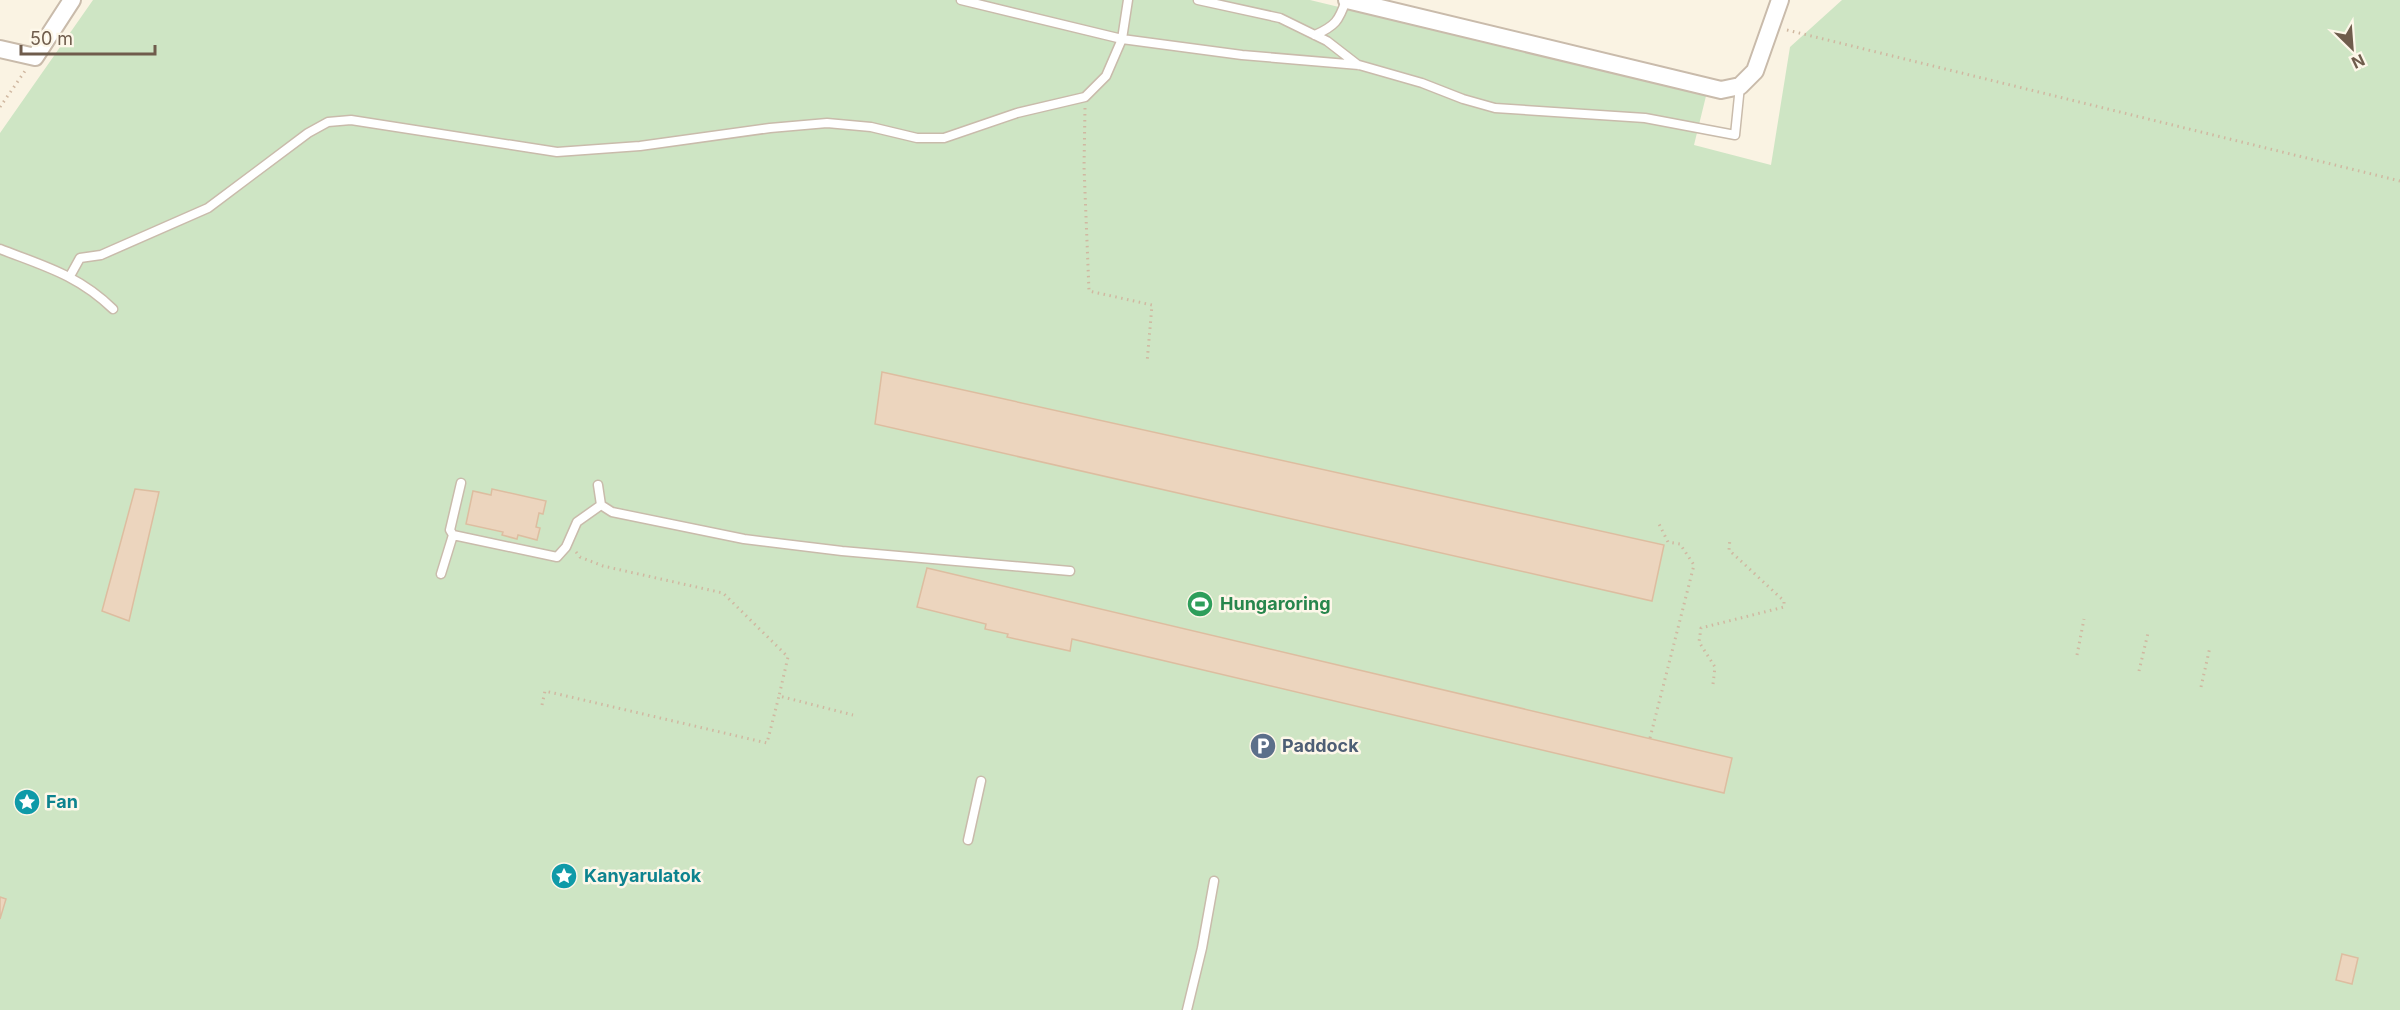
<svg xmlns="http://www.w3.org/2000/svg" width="2400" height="1010" viewBox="0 0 2400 1010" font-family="Inter,sans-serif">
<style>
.green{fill:#cee5c4}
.building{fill:#ecd5be;stroke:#ddbda0;stroke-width:1.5}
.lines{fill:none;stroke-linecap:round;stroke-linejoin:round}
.service-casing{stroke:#c9bbab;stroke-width:11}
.minor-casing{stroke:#c9bbab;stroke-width:20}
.path{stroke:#d0b8a1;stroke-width:3;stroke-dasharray:1.5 4.5;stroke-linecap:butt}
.service{stroke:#fff;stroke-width:8}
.minor{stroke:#fff;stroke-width:16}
.labels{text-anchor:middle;stroke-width:5;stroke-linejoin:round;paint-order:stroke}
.leisure-label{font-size:18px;font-weight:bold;fill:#27864d;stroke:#fdf7e9;text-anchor:start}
.service-label{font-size:18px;font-weight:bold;fill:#4e5e75;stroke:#fdf7e9;text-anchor:start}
.culture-label{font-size:18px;font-weight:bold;fill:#0d838f;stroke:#fdf7e9;text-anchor:start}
</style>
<rect width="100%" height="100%" fill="#faf3e3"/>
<!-- green -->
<path class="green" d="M93,0h1217l396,96 -12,49 77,20 19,-118 52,-47h558v1010h-2400v-877z"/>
<!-- building -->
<path class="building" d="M882,372l782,173 -12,56 -777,-177z
M135,489l24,3 -30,129 -27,-10z
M492,489l54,12 -3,13 -4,-1 -3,14 4,1 -3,12 -19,-5 -1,4 -15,-4 1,-3 -37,-8 7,-33 18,4z
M927,568l805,190 -8,35 -652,-154 -2,12 -63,-14 1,-3 -23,-5 1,-5 -69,-17z
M0,897l6,2 -6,20z
M2342,954l16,4 -6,26 -16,-4z"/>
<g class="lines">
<defs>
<path id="service" d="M961,0l161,39 120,16 117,10 63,18 41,16 32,9 150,10 90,17 5,-49
M1198,0l82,18 47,23 31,24
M1315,35c20,-9 24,-14 31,-35
M0,249c44,17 78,26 113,60
M70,276l10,-18 21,-3 107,-47 100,-75 20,-11 23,-2 206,32 83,-6 130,-18 57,-5 44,4 46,11h27l73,-25 68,-16 21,-21 16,-37 6,-39
M461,483l-11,47 3,5 104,22 9,-10 11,-25 24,-17
M598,485l3,20 11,7 132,27 98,12 228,20
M441,574l12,-39
M968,840l13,-59
M1187,1010l15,-62 12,-67"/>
<path id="minor" d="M1347,0l374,90 19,-4 15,-15 25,-71
M0,49l35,8 37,-57"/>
</defs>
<!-- service casing -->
<use href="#service" class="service-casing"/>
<!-- minor casing -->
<use href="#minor" class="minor-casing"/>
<!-- path -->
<path class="path" d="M1787,30l613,151
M0,107l25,-36
M1085,108l-1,59 5,124 63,14 -5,58
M576,552l4,5 23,9 120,27 65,64 -9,39
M2077,655l7,-36
M2139,671l9,-38
M1713,684l2,-17 -16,-25 2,-14 83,-21v-6l-55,-51 1,-12
M2201,687l9,-40
M542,705l3,-14 222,52 12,-47 74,19
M1650,738l44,-173 -14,-21 -12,-2 -10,-20"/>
<!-- service -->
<use href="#service" class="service"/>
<!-- minor -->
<use href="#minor" class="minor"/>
</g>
<!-- icons -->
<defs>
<symbol id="stadium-disc" viewBox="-11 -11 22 22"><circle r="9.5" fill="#2e9e5b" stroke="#fdf7e9"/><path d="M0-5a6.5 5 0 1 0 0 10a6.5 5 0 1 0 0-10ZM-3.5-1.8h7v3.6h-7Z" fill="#fff"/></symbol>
<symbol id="parking-disc" viewBox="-11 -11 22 22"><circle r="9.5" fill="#5c6f8a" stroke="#fdf7e9"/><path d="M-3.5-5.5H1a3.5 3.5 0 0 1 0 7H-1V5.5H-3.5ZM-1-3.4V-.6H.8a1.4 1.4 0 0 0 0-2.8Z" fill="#fff"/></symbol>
<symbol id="sight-disc" viewBox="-11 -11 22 22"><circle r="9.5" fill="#0f9aa8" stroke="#fdf7e9"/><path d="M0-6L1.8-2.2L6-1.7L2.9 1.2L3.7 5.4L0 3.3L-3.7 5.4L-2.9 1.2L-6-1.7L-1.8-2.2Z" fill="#fff"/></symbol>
</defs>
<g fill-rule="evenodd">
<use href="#stadium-disc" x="1185" y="589" width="30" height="30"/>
<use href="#parking-disc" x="1248" y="731" width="30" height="30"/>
<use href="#sight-disc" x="12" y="787" width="30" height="30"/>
<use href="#sight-disc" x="549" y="861" width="30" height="30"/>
</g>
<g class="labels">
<!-- leisure labels -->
<g class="leisure-label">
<text x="1220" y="610">Hungaroring</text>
</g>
<!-- service labels -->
<g class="service-label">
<text x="1282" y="752">Paddock</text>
</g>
<!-- culture labels -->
<g class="culture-label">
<text x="46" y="808">Fan</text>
<text x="584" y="882">Kanyarulatok</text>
</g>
</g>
<!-- north arrow -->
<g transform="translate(2352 48) rotate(155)" stroke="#fdf7e9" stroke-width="4.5" paint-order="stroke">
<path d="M0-4.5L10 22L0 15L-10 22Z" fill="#6f5c4c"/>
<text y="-9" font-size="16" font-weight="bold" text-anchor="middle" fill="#6f5c4c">N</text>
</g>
<!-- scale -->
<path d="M21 45v9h134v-9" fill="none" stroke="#6f5c4c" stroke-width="3"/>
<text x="30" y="45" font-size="18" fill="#6f5c4c" stroke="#fdf7e9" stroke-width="4.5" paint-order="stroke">50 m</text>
</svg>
